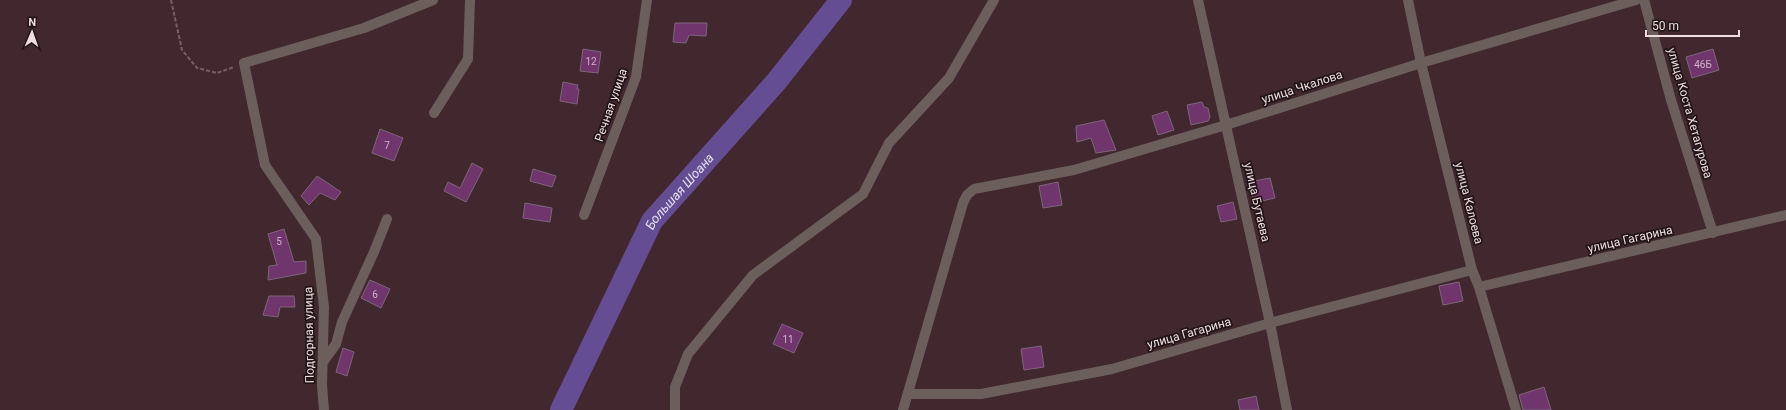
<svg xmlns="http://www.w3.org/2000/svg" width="1786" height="410" viewBox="0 0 1786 410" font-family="Roboto,sans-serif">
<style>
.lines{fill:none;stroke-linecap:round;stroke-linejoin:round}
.river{stroke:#654d93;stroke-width:22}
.building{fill:#70356c;stroke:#7d667a}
.path{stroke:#775f65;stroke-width:2;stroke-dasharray:4 2;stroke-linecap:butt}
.street{stroke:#6c5f5b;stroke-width:10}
.labels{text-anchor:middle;stroke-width:3.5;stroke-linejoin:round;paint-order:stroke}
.number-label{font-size:10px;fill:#d0b3c4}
.street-label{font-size:12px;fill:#f0dde1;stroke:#201417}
.water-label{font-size:13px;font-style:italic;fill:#e4dff4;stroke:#201417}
</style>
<rect width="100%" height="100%" fill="#41272e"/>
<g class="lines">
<!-- river -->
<path class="river" id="s1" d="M561,410l91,-189 124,-139 65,-82"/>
</g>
<!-- building -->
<path class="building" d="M675,23h32l-1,13 -17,-1 -3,8 -13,-1z
M583,49l18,3 -3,21 -18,-2z
M1713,49l6,21 -27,8 -6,-21z
M563,82l15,3 -1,4h2l-2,15 -17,-3z
M1202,102l2,5 4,1 2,9 -2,4 -17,4 -4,-20z
M1167,111l7,19 -16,5 -6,-19z
M1104,120l12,30 -20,3 -5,-15 -14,4 -1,-16z
M380,129l23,9 -9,23 -22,-8z
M472,163l11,6 -17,33 -22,-11 4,-9 12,6z
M533,169l23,7 -4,11 -22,-6z
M317,176l24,16 -6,8 -15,-7 -11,12 -8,-9z
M1270,178l5,20 -21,5 -5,-21z
M1058,182l4,23 -19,3 -4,-22z
M1233,202l4,17 -16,3 -4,-16z
M525,203l27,5 -2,14 -27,-4z
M284,229l10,33 12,-1v12l-38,7 1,-14 8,-1 -9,-31z
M370,280l20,9 -9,19 -20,-10z
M1459,282l4,19 -20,4 -4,-19z
M269,296h25l1,11h-15l-2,10 -15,-2z
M782,324l21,9 -9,20 -21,-9z
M1041,346l3,21 -20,3 -3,-21z
M343,348l11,4 -7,24 -11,-4z
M1544,387l7,23h-28l-4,-15z
M1256,396l3,14h-19l-2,-10z"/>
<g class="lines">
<!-- path -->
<path class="path" d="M171,0l11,50 15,18 20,5 17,-6"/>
<!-- street -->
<path class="street" d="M1198,0l72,323 17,87
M1408,0l13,63 51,207 7,17 37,123
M1644,0l27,100 42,133
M434,113l34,-54 2,-59
M584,215l52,-138 11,-77
M1479,287l307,-72
M323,362l13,-18 6,-22 32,-70 13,-33
M909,394h72l131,-25 158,-46 202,-53
M324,410l-2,-25 2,-78 -8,-68 -51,-74 -21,-102 120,-35 69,-28
M675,410v-23l13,-33 65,-79 110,-81 26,-51 60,-65 45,-78
M903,410l60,-207 4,-8 7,-6 100,-19 152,-45 195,-62 215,-63"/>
</g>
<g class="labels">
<!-- number labels -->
<g class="number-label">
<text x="591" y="65">12</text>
<text x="1703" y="68">46Б</text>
<text x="387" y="149">7</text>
<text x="279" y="245">5</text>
<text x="375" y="298">6</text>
<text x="788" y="343">11</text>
</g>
<!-- street labels -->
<g class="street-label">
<text transform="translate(1302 87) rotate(-18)" y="4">улица Чкалова</text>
<text transform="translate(611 105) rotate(-71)" y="4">Речная улица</text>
<text transform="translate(1690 113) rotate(74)" y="4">улица Коста Хетагурова</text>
<text transform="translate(1257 202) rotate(77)" y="4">улица Бутаева</text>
<text transform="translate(1469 203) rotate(76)" y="4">улица Калоева</text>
<text transform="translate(1630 239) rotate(-13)" y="4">улица Гагарина</text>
<text transform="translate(1189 333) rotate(-16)" y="4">улица Гагарина</text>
<text transform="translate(309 335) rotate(-91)" y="4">Подгорная улица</text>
</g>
<!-- water labels -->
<g class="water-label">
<text dy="5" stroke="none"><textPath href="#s1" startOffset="250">Большая Шоана</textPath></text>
</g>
</g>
<!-- north arrow -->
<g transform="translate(32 32) rotate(2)" stroke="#201417" stroke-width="3" paint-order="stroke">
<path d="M0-3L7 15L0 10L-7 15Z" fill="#f0dde1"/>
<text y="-6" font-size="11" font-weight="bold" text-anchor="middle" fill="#f0dde1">N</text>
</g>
<!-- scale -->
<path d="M1646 30v6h93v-6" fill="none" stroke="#f0dde1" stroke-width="2"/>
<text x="1652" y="30" font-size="12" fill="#f0dde1" stroke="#201417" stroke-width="3" paint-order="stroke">50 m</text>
</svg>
